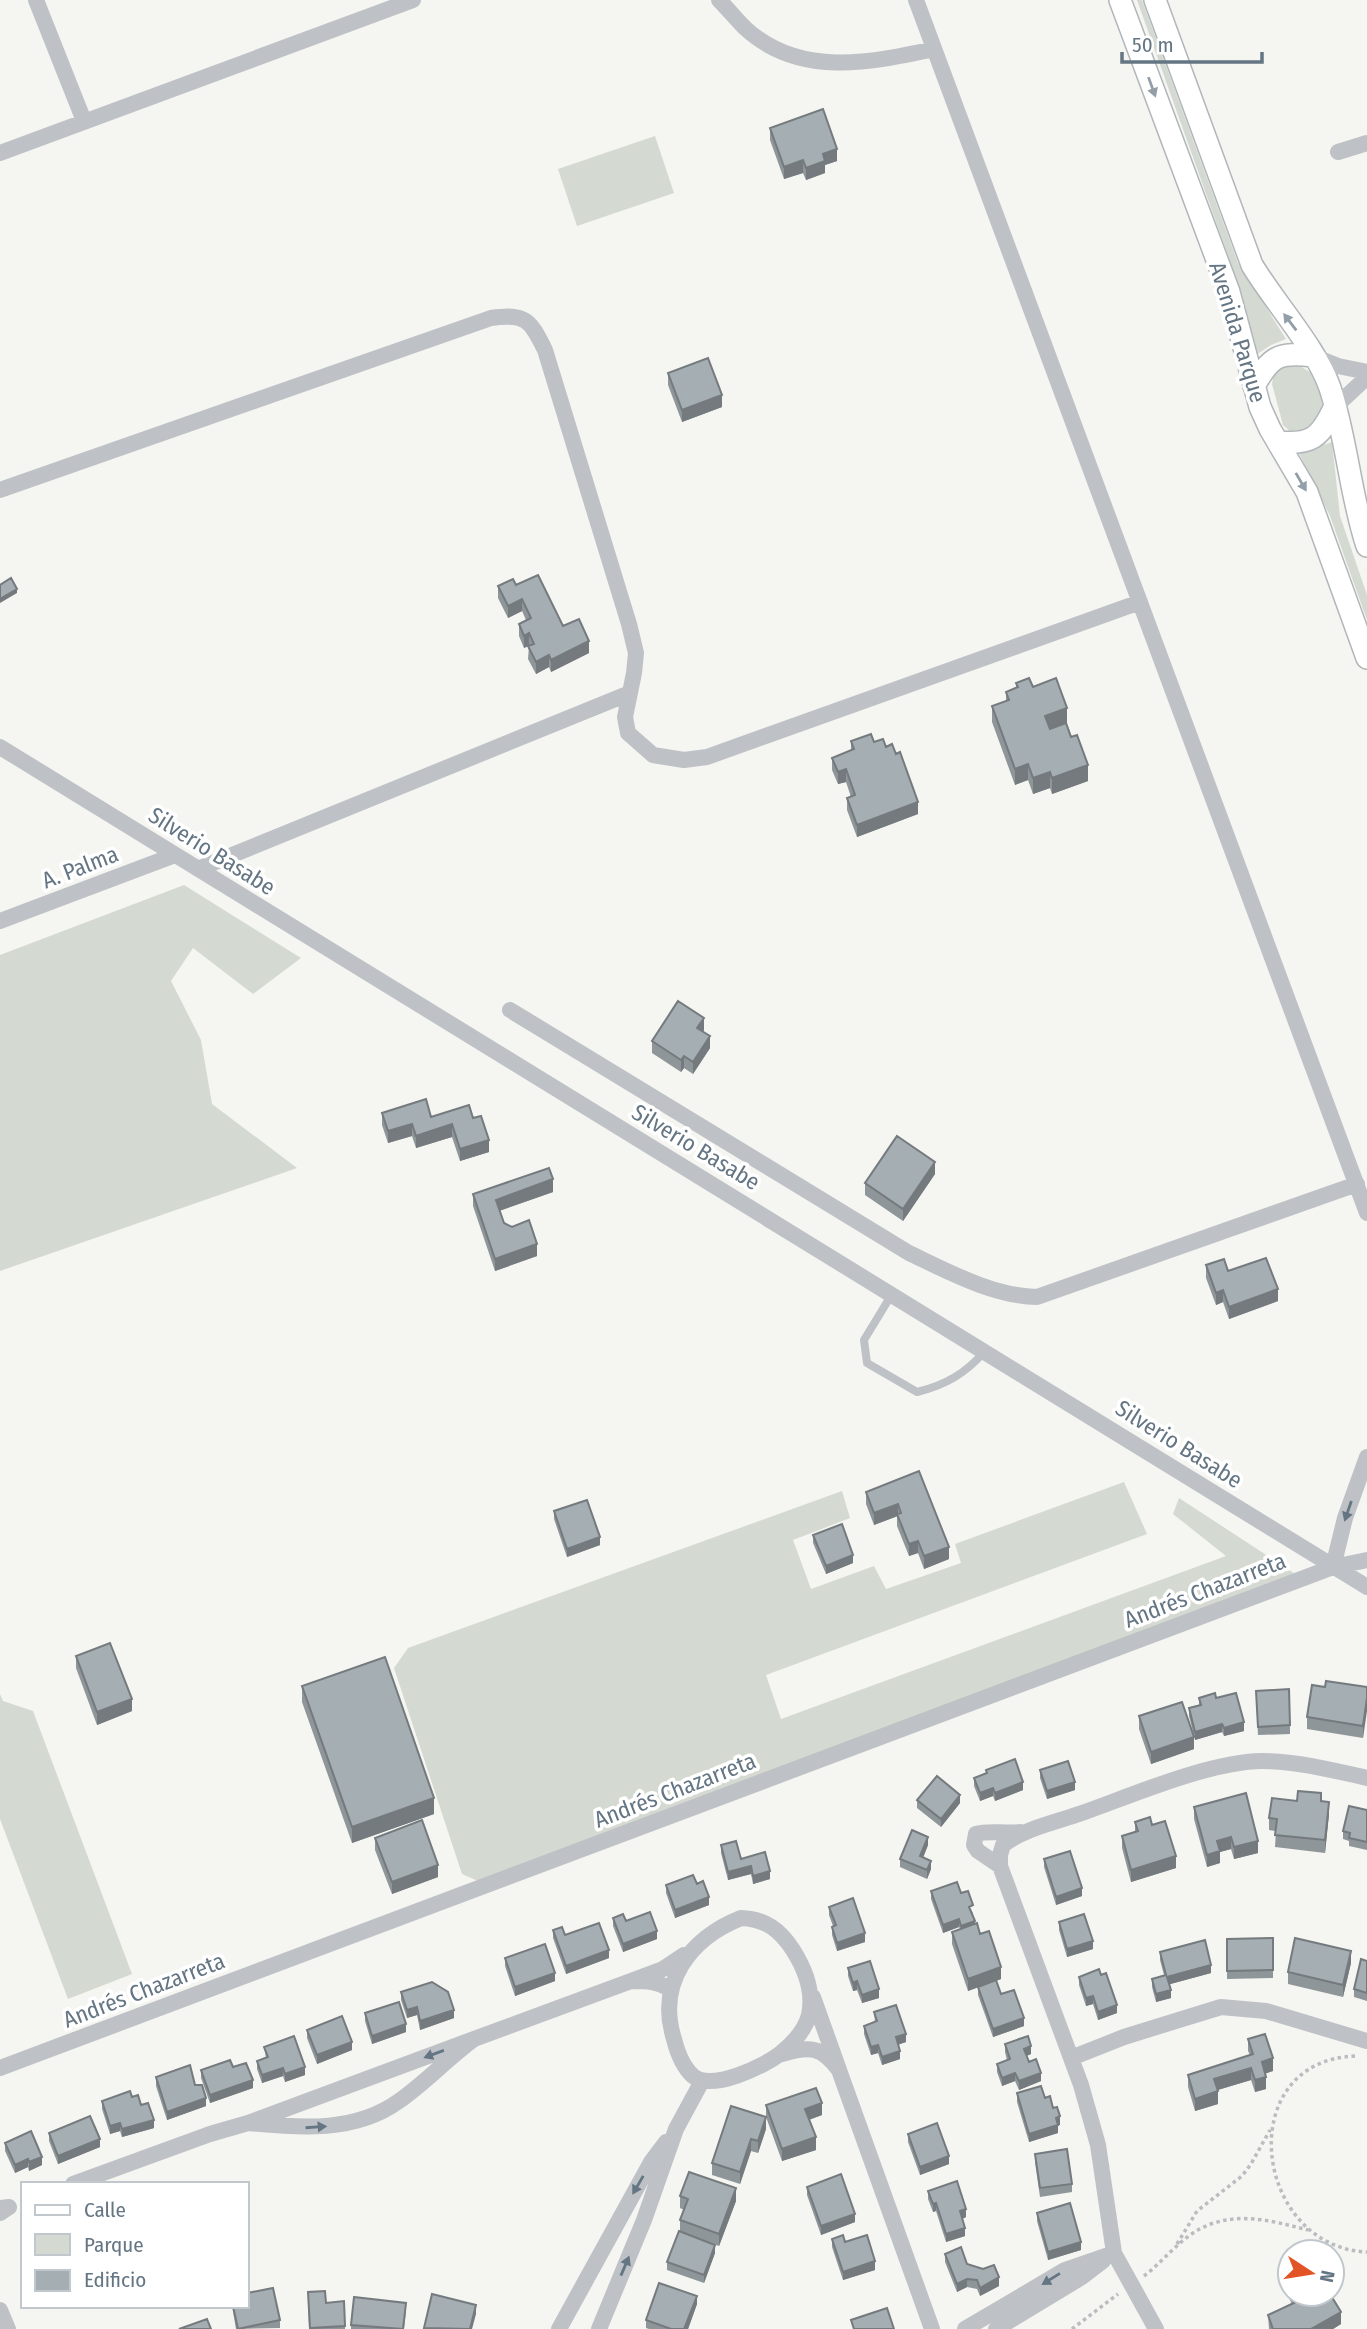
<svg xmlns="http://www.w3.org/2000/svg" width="1367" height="2329" viewBox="0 0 1367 2329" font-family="'Fira Sans Condensed',sans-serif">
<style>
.green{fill:#d4dad1}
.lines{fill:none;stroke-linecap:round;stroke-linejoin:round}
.secondary-casing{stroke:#b0b6ba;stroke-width:24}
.path{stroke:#babcbf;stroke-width:3.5;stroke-dasharray:3.5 3.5;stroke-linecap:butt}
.lane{stroke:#bec2c6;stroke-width:8}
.street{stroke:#bec2c6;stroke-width:16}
.secondary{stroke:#fff;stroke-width:21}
.wall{fill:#8e969a}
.shaded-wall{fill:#747a7d}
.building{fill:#a5aeb3;stroke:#747a7d;stroke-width:2}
.oneway{fill:#929ea8}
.oneway2{fill:#647583}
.labels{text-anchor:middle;stroke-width:7;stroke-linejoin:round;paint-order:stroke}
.street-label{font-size:23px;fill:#647583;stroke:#fff}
</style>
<rect width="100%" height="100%" fill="#f5f5f1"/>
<!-- green -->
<path class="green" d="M1137,0h5l96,263 48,76 -15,6 -15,10 -25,-91z
M655,136l19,57 -97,33 -19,-57z
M1285,364l14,1 12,8 9,17 5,18 -8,21 -25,4 -9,-8 -11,-41 2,-12z
M1332,442l8,74 27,79v25l-37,-104 -31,-63z
M184,885l117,73 -48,36 -60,-46 -22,33 30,59 11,64 85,64 -297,103v-316z
M1124,1482l23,52 -381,141 15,44 445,-163 -53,-42 6,-16 127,83 -821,303 -23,-10 -68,-206 14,-20 434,-157 8,27 -57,22 18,49 63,-23 12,23 75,-26 -6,-19z
M0,1694l3,7 30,10 99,263 -64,25 -68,-180z"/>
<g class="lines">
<defs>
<path id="secondary" d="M1120,0l109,292 31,115 10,22 37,63 60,166
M1155,0l97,265c22,37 65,84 78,123 17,51 20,107 37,158
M1254,386c17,-30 24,-34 59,-30
M1278,442c33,3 42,-4 56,-34"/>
</defs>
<!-- secondary casing -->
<use href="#secondary" class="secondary-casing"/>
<!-- path -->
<path class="path" d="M1355,2056c-124,5 -102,191 12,196
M1177,2244l20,-33 45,-35 9,-12 19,-34
M1144,2276c17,-13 31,-31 49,-43 37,-24 76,-13 115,-3
M1072,2329l46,-35"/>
<!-- lane -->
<path class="lane" d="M892,1294l-28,46 3,23 50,29c29,-7 49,-19 68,-41"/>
<!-- street -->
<path class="street" d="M36,0l48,121
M719,0c9,9 17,19 26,28 54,50 125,35 189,21
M916,0l451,1213
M1338,152l29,-9
M0,153l413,-153
M1313,356l25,10 29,6
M1334,408l33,-31
M0,490l491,-172c35,-5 39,2 54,32l84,274 7,29 -2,20 -9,44 3,16 25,22 31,5 23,-3 433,-155
M0,747l1367,840
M198,869l432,-176
M0,921l175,-66
M510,1010l399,243c40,19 84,43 128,44l320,-113
M1333,1567l12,-49 22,-61
M1000,1866l-22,-15 -4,-6 2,-11c13,-4 29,0 44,-2
M741,1918c25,1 39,12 52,32 12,19 21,42 16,65 -4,15 -17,29 -28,38 -16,13 -70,39 -88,23 -10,-9 -16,-25 -19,-37 -18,-57 17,-101 67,-121z
M671,1990c-13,-9 -25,-9 -40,-9l32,-12 21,-14
M474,2039l157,-58
M782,2054c28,-8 39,-8 57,16l-26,-73
M1071,2058l53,-21 97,-30 45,4 101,30
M0,2068l1333,-501 34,-7
M839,2070l93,259
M73,2184l137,-50 38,-11 226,-84c-26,19 -48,43 -75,62 -44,32 -100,27 -151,22
M0,2208l9,-1 -9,6
M0,2310l8,19
M559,2329l92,-167 15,-20
M599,2329l45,-109 32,-91 26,-48
M965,2329l100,-59 49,-17
M996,2329l86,-52 21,-16
M1156,2329l-42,-76 -16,-108 -17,-60 -81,-219v-11l3,-10c22,-17 54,-23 79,-32 51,-18 126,-51 180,-52 35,0 70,9 105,17"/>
<!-- secondary -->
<use href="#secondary" class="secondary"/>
</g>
<!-- wall -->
<path class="wall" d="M770,128l67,33 -12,4v8l-19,7 -3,-7 -19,6 -14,-39z
M668,373l54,34 -40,15 -14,-37z
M516,585l47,41 26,27 -38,19 -2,-5 -13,7 -8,-15 1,-13 -5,2 -5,-12v-12l7,-4 -4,-9 -14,7 -10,-20v-12z
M1016,683l17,4 34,37 21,57 -36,13 -2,-6 -17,6 -5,-14 -13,5 -23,-63v-16l14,-5v-9l10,-4z
M851,741l23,1 12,5 32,67 -61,23 -10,-27v-12l4,-1 -5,-15 -8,2 -6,-14v-12l19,-8z
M704,1030l-1,2 7,16 -17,26 -9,-6 -3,4 -29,-19v-12z
M382,1113l49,4 42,1 16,34 -29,9 -8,-24 -36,11 -4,-12 -24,7 -6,-18z
M935,1174l-32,47 -38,-26v-12z
M553,1192l-54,19 5,12 33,33 -42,15 -22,-65v-12z
M1206,1265l22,6 50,30 -49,18 -6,-17 -7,3 -10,-27z
M919,1471l30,88 -25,10 -6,-16 -9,3 -12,-30v-10l-23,9 -8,-21v-12z
M554,1511l46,34 -33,12 -13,-38z
M813,1535l40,28 -27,11 -13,-31z
M76,1656l56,55 -35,14 -21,-57z
M302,1686l132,128 -82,29 -50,-141z
M1325,1687h42l-4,51 -56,-9v-12z
M1199,1698h17l28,33 -20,5 -2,-4 -27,8 -6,-24v-8l10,-3z
M1256,1699l34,26v9l-32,1z
M1139,1716l55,33 -43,15 -12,-35z
M986,1770l37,20 -28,11 -2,-5 -13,5 -6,-15v-8l12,-4z
M1040,1770l35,20 -28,9 -7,-21z
M917,1800l43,3 -19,24 -24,-19z
M1297,1801h24l8,13 -4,39 -50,-6 1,-16 -7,-1v-12z
M1194,1807l64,46 -24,6 -3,-10 -11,3v11l-13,4 -13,-48z
M1367,1810v40l-18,-4v-5l-6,-2v-8z
M1135,1822l41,46 -45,14 -9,-34v-12l13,-4z
M375,1838l63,39 -46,17 -17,-44z
M721,1845l20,14 29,20 -17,5 -2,-10 -23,6 -7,-27z
M928,1845l-5,13 8,11 -4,10 -27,-12v-8z
M1044,1859l38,37 -26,9 -12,-38z
M697,1884l12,21 -34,13 -9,-25v-8z
M931,1891l30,2 12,20 -1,1 3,10 26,55 -5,2 5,13 23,32 -31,11 -15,-42v-8l-10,4 -16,-47v-12l8,-3 -1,-2 -16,6 -12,-34z
M829,1907l36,35 -28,9 -5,-16v-8l1,-1 -4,-11z
M613,1918l13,3 31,18 -34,13 -10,-26z
M1059,1922l34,27 -26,8 -8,-27z
M553,1930l12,5 44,23 -43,16 -13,-36z
M1273,1938v40l-46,1v-40z
M1160,1952l51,21 -41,11 1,14 -15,4 -4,-15v-8l12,-4 -4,-15z
M505,1958l50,23 -40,15 -10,-30z
M1367,1961v40l-13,-4v-8z
M1351,1963l-8,34 -55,-13v-12z
M848,1968l31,30 -17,5 -5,-13 -4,1 -5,-15z
M1079,1977l38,36 -19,7 -5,-16 -7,2 -7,-21z
M401,1992l53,26 -34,12 -3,-15 -10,3 -6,-18z
M874,2012l32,30 -8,3 2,14 -18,6 -4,-12 -7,2 -7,-21v-8l11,-4z
M365,2013l41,19 -34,12 -7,-23z
M307,2030l45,20 -35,14 -10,-26z
M1248,2039l25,32 -8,2 1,16 -11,3 -4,-12 -33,10v14l-23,7 -7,-24v-12l62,-20 -2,-4z
M1005,2044l26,10 -5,2 3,6 12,19 -22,9 -4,-9 -13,5 -5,-14v-8l10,-4 -2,-8z
M264,2047l41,28 -20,7 -2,-6 -21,7 -5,-14v-8l9,-3z
M233,2067l20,21 -43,15 -9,-25v-8z
M156,2077l39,8 11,21 -39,14 -11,-34z
M1017,2093l28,5 8,10 7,17h-2v8l-29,9 -12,-40z
M132,2097l9,8 13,23 -32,9 -2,-6 -10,3 -8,-25v-8z
M766,2105l56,10 -13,5 7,30 -34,11 -16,-44z
M766,2129l-8,24 -7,-2 -11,33 -28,-9v-12z
M49,2133l51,14 -42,17 -9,-23z
M908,2134l41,30 -29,11 -12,-33z
M5,2143l37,22 -13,6 -1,-4 -13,6 -10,-22z
M1035,2154l37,30v8l-32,5 -5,-35z
M807,2187l48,35 -34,13 -14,-40z
M928,2191l38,26 -4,2 3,17 -19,6 -10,-31 -3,1 -5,-13z
M680,2196l56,5 -17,45 -17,-6 13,13 -11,30 -37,-13v-8l13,-30v-12l4,-10 -4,-2z
M1037,2213l44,37 -33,10 -11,-39z
M832,2239l13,3 30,28 -32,10 -11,-33z
M945,2254l22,10 32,22 -19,10 -3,-7 -10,-2 -10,5 -12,-30z
M1290,2285v9h40l11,30 -8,5h-64l-1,-14 24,-11 -3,-6v-12z
M308,2300l18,3 18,-2 1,28h-36z
M697,2304l-9,25h-39l-3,-1v-8z
M232,2306h15l33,14v8l-44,1z
M406,2311l-2,18h-53v-4z"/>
<!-- shaded-wall -->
<path class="shaded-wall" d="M837,149v12l-12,4v8l-19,7v-12l17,-14z
M803,160v13l-19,6v-12z
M722,395v12l-40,15v-12z
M17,589v4l-17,10v-4z
M522,599v12l-14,7v-12z
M529,633v12l-5,3v-12z
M589,641v12l-38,19v-12z
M549,655v12l-13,7v-12z
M1067,708v16l-22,8v-16z
M1028,764v16l-13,5v-16z
M1088,765v16l-36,13v-16z
M846,769v13l-8,2v-12z
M1050,772v16l-17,6v-16z
M918,802v12l-61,23v-12z
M704,1018v12l-7,11v-13z
M710,1036v12l-17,26v-12z
M684,1056v12l-3,4v-12z
M412,1124v12l-24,7v-12z
M452,1124v13l-36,11v-12z
M489,1140v12l-29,9v-12z
M935,1162v12l-32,47v-12z
M553,1179v13l-57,20v-12z
M537,1244v12l-42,15v-12z
M1278,1289v12l-49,18v-12z
M1223,1290v12l-7,3v-12z
M898,1504v12l-24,9v-12z
M600,1537v8l-33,12v-8z
M918,1541v12l-9,3v-12z
M949,1547v12l-25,10v-13z
M853,1555v8l-27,11v-8z
M1367,1698v13l-4,27v-12z
M132,1699v12l-35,14v-13z
M1244,1722v9l-20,5v-8z
M1222,1724v8l-27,8v-8z
M1194,1737v12l-43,15v-12z
M1023,1782v8l-28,11v-8z
M1075,1782v8l-28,9v-8z
M993,1788v8l-13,5v-8z
M960,1795v8l-19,24v-8z
M434,1798v16l-82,29v-16z
M1329,1802v12l-4,39v-13z
M928,1837v8l-8,20v-9z
M1231,1837v12l-11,3v11l-13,4v-12l10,-14z
M1258,1841v12l-24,6v-12z
M1176,1856v12l-45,14v-12z
M931,1861v8l-4,10v-9z
M438,1865v12l-46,17v-12z
M751,1866v8l-23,6v-8z
M770,1871v8l-17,5v-8z
M1082,1888v8l-26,9v-8z
M709,1897v8l-34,13v-8z
M959,1919v8l-16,6v-8z
M975,1921v8l-14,5v-8z
M657,1931v8l-34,13v-8z
M865,1933v9l-28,9v-8z
M1093,1941v8l-26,8v-8z
M609,1950v8l-43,16v-8z
M1351,1951v12l-8,34v-12z
M1211,1965v8l-44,12v-8z
M1001,1967v12l-33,12v-12z
M555,1973v8l-40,15v-9z
M857,1981v9l-4,1v-8z
M879,1989v9l-17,5v-8z
M1171,1990v8l-15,4v-8z
M1093,1996v8l-7,2v-8z
M1117,2005v8l-19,7v-8z
M417,2007v8l-10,3v-8z
M454,2010v8l-34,12v-9z
M1024,2018v8l-31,11v-8z
M406,2024v8l-34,12v-8z
M906,2034v8l-10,3v-8z
M352,2042v8l-35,14v-9z
M878,2045v8l-7,2v-8z
M1031,2046v8l-7,3v-8z
M900,2051v8l-18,6v-8z
M1273,2058v13l-11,4v-13z
M305,2067v8l-20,7v-8z
M283,2068v8l-21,7v-8z
M1251,2068v12l-37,11v-12z
M1015,2073v8l-13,5v-8z
M1041,2073v8l-22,9v-9z
M1266,2077v12l-11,3v-12z
M253,2080v8l-43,15v-8z
M1218,2091v13l-23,7v-12z
M206,2098v8l-39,14v-8z
M822,2103v12l-17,6v-12z
M1060,2116v9h-2v8l-29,9v-8l27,-16z
M766,2117v12l-8,24v-12z
M154,2120v8l-32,9v-8z
M120,2123v8l-10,3v-8z
M816,2137v13l-34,11v-12z
M100,2139v8l-42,17v-8z
M751,2139v12l-11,33v-12z
M949,2156v8l-29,11v-8z
M42,2157v8l-13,6v-9z
M28,2159v8l-13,6v-8z
M736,2188v13l-17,45v-12z
M936,2203v8l-3,1v-8z
M966,2209v8l-6,3v-9z
M855,2214v8l-34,13v-9z
M965,2228v8l-19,6v-8z
M1081,2242v8l-33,10v-8z
M715,2245v8l-11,30v-8z
M875,2261v9l-32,10v-8z
M999,2277v9l-19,10v-8z
M967,2279v8l-10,5v-8z
M697,2296v8l-9,25h-4z
M476,2305v9l-4,15h-2z
M1341,2312v12l-8,5h-22z"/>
<!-- building -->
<path class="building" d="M823,109l14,40 -14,5 2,7 -19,7 -3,-8 -19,7 -14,-39z
M708,358l14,37 -40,15 -14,-37z
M538,575l25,51 16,-7 10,22 -38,19 -2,-5 -13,7 -8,-16 6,-2 -5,-11 -5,3 -5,-12 12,-6 -9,-19 -14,7 -10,-20 15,-7 3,6z
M11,578l6,11 -17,10v-14z
M1029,678l4,9 23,-9 11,30 -22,8 5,13 16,-6 5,14 6,-2 11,30 -36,13 -2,-6 -17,6 -5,-14 -13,5 -23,-63 17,-6 -3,-8 12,-5 -2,-4z
M871,734l3,8 9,-3 3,8 6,-3 4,10 4,-2 18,50 -61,23 -10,-27 8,-3 -9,-26 -8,3 -6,-14 22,-9 -3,-8z
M678,1001l26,17 -7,10 13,8 -17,26 -9,-6 -3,4 -29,-19z
M426,1099l5,18 38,-12 4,13 8,-2 8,24 -29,9 -8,-25 -36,12 -4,-12 -24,7 -6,-18z
M897,1136l38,26 -32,47 -38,-26z
M549,1168l4,11 -57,21 8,23 8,4 17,-7 8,24 -42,15 -22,-65z
M1266,1258l12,31 -49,18 -6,-17 -7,3 -10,-28 18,-6 4,12z
M919,1471l30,76 -25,9 -6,-15 -9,3 -12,-30 4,-1 -3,-9 -24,9 -8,-21z
M587,1500l13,37 -33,12 -13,-38z
M842,1524l11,31 -27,11 -13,-31z
M110,1643l22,56 -35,13 -21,-56z
M385,1657l49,141 -82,29 -50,-141z
M1326,1681l41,6v11l-4,28 -56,-9 5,-32 13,2z
M1289,1689l1,36 -32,2 -2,-36z
M1215,1693l1,5 20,-5 8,29 -20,6 -2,-4 -27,8 -6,-24 12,-3 -2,-7z
M1182,1702l12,35 -43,15 -12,-36z
M1015,1759l8,23 -28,11 -2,-5 -13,5 -6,-15 13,-5 -1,-3z
M1068,1761l7,21 -28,9 -7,-21z
M937,1776l23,19 -19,24 -24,-19z
M1298,1791l23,2v8l8,1 -4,38 -50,-5 2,-16 -8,-1 3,-20 25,3z
M1246,1793l12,48 -24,6 -3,-10 -14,4 3,10 -13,4 -13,-48z
M1349,1806l18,4v32l-18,-4 1,-5 -7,-2z
M1150,1817l2,8 13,-4 11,35 -45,14 -9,-34 16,-5 -3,-9z
M422,1820l16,45 -46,17 -17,-44z
M912,1830l16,7 -8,19 11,5 -4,9 -27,-11z
M736,1841l5,18 24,-7 5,19 -17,5 -2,-10 -23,6 -7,-27z
M1070,1851l12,37 -26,9 -12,-38z
M693,1875l4,9 6,-3 6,16 -34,13 -9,-25z
M957,1882l4,11 7,-2 5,14 -4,2 6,14 -14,5 -2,-7 -16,6 -12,-34z
M853,1898l12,35 -28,10 -5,-16 4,-2 -7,-18z
M650,1912l7,19 -34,13 -10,-26 10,-4 3,7z
M1084,1914l9,27 -26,8 -8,-27z
M599,1923l10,27 -43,16 -13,-36 9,-3 3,8z
M977,1923l3,11 9,-3 12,36 -33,12 -16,-47z
M1273,1938v32l-46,1v-32z
M1295,1938l56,13 -8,34 -55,-13z
M1205,1940l6,25 -44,12 4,13 -15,4 -4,-15 14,-4 -6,-23z
M545,1944l10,29 -40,14 -10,-29z
M1361,1959l6,2v32l-13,-4z
M870,1961l9,28 -17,6 -5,-14 -4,2 -5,-15z
M1099,1969l2,6 5,-2 11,32 -19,7 -5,-16 -7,2 -7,-21z
M996,1980l5,14 13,-4 10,28 -31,11 -15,-42z
M432,1982l16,10 6,18 -34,11 -3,-14 -10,3 -6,-18z
M399,2002l7,22 -34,12 -7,-23z
M896,2005l10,29 -10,3 4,14 -18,6 -4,-12 -7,2 -7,-21 13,-5 -3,-9z
M342,2016l10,26 -35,13 -10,-25z
M1265,2034l8,24 -11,4 4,15 -11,3 -4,-12 -37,11 4,12 -23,8 -7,-24 65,-21 -5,-15z
M294,2036l11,31 -20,7 -2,-6 -21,7 -5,-14 11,-4 -4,-10z
M1028,2036l3,10 -7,3 5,13 7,-3 5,14 -22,8 -4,-8 -13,5 -5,-14 13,-5 -5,-15z
M230,2060l3,7 13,-4 7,17 -43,15 -9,-25z
M190,2065l5,20h7l4,13 -39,14 -11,-35z
M1041,2086l4,12 5,-2 3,12 4,-1 3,9 -4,2 2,7 -29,9 -12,-41z
M816,2088l6,15 -17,6 11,28 -34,12 -16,-44z
M130,2091l2,6 6,-2 3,10 7,-2 6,17 -32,9 -2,-6 -10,3 -8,-25z
M731,2106l35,11 -8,24 -7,-2 -11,33 -28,-9z
M90,2116l10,23 -42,17 -9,-23z
M937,2123l12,33 -29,11 -12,-33z
M31,2131l11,26 -13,5 -1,-3 -13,6 -10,-22z
M1067,2149l5,35 -32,4 -5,-34z
M689,2172l47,16 -17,46 -39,-14 8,-21 -8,-3z
M841,2174l14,40 -34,12 -14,-39z
M957,2181l9,28 -6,2 5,17 -19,6 -10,-31 -3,1 -5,-13z
M1070,2203l11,39 -33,10 -11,-39z
M679,2231l36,14 -11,30 -37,-13z
M843,2235l2,7 22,-7 8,26 -32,11 -11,-33z
M961,2247l6,17 16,5 11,-4 5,12 -19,11 -3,-8 -10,-1 -10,5 -12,-30z
M659,2283l38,13 -13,33h-13l-25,-9z
M273,2288l7,32 -42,9 -5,-23h14v-13z
M325,2291l1,12 18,-2 1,25 -35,2 -2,-36z
M432,2294l44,11 -6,24 -46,-1z
M1292,2294h38l11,18 -30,17h-38l-5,-14 28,-13z
M354,2297l52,6 -3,26 -52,-4z
M887,2308l7,21h-40l-3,-9z
M207,2319l4,10h-32z"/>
<!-- one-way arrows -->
<defs><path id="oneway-solid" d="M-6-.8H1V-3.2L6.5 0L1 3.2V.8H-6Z" transform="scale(1.75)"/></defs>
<g class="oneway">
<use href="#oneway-solid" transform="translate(1152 87) rotate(70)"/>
<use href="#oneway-solid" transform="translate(1290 322) rotate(-127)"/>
<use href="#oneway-solid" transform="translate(1301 482) rotate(60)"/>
</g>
<g class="oneway2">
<use href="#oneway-solid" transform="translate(1348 1511) rotate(109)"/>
<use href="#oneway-solid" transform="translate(434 2054) rotate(160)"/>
<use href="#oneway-solid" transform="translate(316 2127) rotate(-4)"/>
<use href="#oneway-solid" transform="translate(638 2185) rotate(120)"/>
<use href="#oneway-solid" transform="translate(625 2266) rotate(-67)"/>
<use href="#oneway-solid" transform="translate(1051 2279) rotate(148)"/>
</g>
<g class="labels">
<!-- street labels -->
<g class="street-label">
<text transform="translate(1238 332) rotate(73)" y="8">Avenida Parque</text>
<text transform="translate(212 851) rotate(32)" y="8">Silverio Basabe</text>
<text transform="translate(80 867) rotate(-21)" y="8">A. Palma</text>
<text transform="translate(696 1147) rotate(31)" y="8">Silverio Basabe</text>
<text transform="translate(1179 1444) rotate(32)" y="8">Silverio Basabe</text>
<text transform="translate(1205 1590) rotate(-21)" y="8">Andrés Chazarreta</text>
<text transform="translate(675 1790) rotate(-21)" y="8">Andrés Chazarreta</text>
<text transform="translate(144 1990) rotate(-21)" y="8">Andrés Chazarreta</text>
</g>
</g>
<!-- legend -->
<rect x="21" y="2182" width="228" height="126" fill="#ffffff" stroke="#c1c8cd" stroke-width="2"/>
<rect x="35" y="2205" width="35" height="10" fill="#ffffff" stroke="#c1c8cd" stroke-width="2"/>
<text x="84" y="2217" font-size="21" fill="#647583">Calle</text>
<rect x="35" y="2234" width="35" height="21" fill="#d4dad1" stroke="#c1c8cd" stroke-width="2"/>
<text x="84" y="2252" font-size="21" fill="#647583">Parque</text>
<rect x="35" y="2270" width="35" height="21" fill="#a5aeb3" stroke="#c1c8cd" stroke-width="2"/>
<text x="84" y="2287" font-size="21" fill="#647583">Edificio</text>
<!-- north arrow -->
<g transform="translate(1311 2273) rotate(102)"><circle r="33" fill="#ffffff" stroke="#c1c8cd" stroke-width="2"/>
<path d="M0-5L12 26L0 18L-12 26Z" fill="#e25425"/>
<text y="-10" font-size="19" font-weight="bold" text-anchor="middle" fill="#647583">N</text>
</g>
<!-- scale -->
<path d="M1122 52v10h140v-10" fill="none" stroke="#647583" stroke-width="3.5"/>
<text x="1132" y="52" font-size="21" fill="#647583" stroke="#ffffff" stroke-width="5" paint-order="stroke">50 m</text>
</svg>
